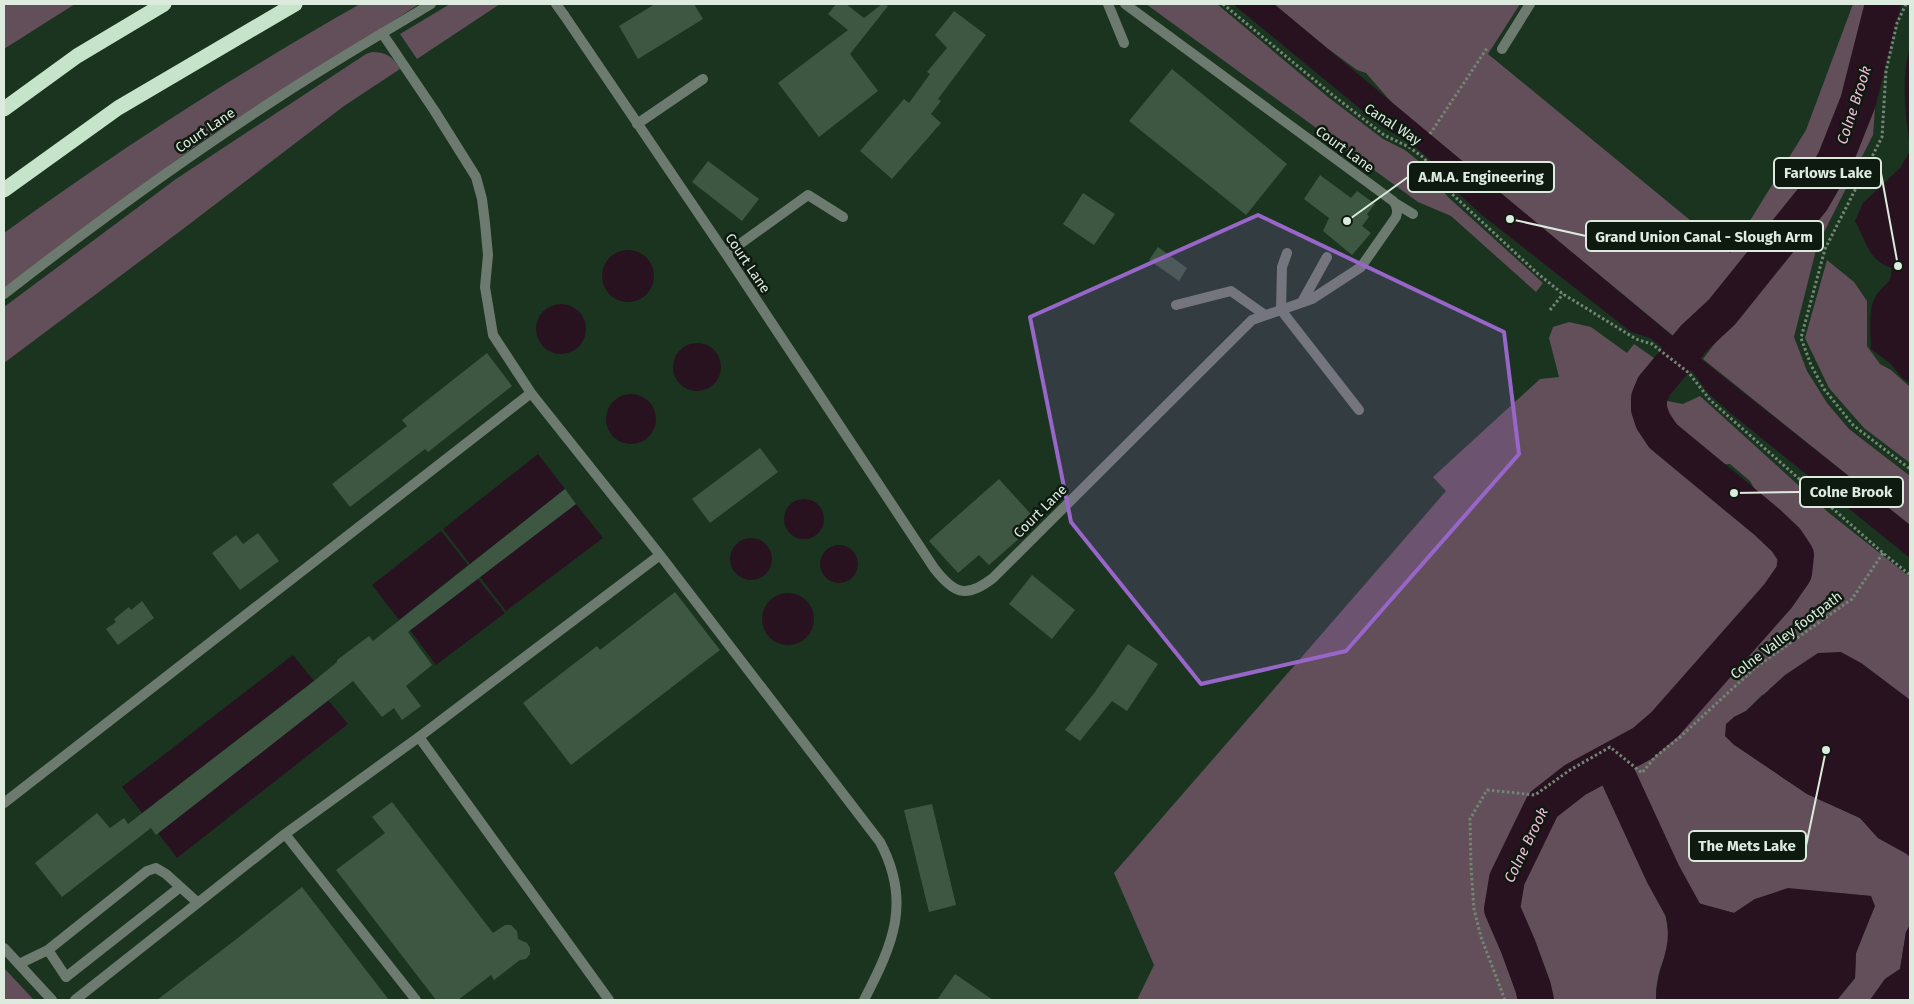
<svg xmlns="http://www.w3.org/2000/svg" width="1914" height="1004" viewBox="0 0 1914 1004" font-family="'Fira Sans',sans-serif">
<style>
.green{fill:#624f5a}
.water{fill:#28121f}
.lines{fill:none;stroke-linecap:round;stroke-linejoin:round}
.river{stroke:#28121f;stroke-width:36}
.building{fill:#3d5742}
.path{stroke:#728675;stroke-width:3;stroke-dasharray:2.5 2.5;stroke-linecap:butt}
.lane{stroke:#6d7a6f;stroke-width:10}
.street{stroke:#6d7a6f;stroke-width:10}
.highway{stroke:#c6e4ca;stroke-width:15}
.marked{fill:#9865c8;fill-opacity:0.2;stroke:#9865c8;stroke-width:4;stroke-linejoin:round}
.labels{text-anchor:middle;stroke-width:5;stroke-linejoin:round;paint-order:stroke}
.street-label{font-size:14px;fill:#dcebde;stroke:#0e1910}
.water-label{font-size:15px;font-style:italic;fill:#f1bbda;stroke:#0e1910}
.leader{fill:none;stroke:#dcebde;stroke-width:2}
.callout-dot{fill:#dcebde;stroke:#0e1910;stroke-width:2}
.callout{fill:#0e1910;stroke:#dcebde;stroke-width:2}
.callout-label{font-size:15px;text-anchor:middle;font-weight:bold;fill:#dcebde}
</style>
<rect width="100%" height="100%" fill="#1b3420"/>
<!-- green -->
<path class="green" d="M4,4h71l-71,45z
M360,4h59l-55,36 -162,101 -198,148v-56c114,-83 233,-159 356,-229z
M450,4h50l-83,55 -17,-25z
M1146,4h71l111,93 55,42 22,11 16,13 27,34 95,86 -7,9 -85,-76 -33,-14z
M1274,4h246l-32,50 242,199 76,-123 47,-126h28c-16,52 -25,106 -49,156 -34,72 -98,126 -155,179l-283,-234 -28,-32 -9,-3 -30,-22z
M372,52c15,0 21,5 28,17l-56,37 -165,126 -175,131v-56l172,-128 190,-125z
M1866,104l6,1 3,3 -2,27 -56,111 -23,91 13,34 20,32 22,26 61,47v49l-207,-166 69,-90 41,-61 30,-52 16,-42z
M1827,260l27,22 13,19v45l13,18 11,6 19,17v76l-46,-35 -35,-40 -24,-50z
M1569,322l22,5 36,26 7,-9 27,19 -21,29 5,26 22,29 68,52 49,43 9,13 -3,18 -126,148 -23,19 -65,35 -34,27 -38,76 -5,31 31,81 2,10h-395l17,-35 -40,-92 332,-382 -13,-14 107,-98 19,-2 -10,-39 4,-11z
M1700,396l129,117 81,64v123l-49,-37 -99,32 -16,16 -12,6 -1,27 74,50 53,24 18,20 29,16 3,3v68l-4,7 -6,37 -15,10 -15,21h-33l18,-22 1,-25 8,-22 7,-35 -35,-3 -81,6 -21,14 -40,-11 -13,-19 -12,-9 -53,-112 28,-15 32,-29 98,-111 26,-34v-22l-15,-22 -17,-16 -18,-32 -20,-17 -17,1 -38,-23 -13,-18 -6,-22 6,-2 21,4z
M1608,766l53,118c1,20 8,39 7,59 -1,9 -5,18 -8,26 -3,10 -4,21 -4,31h-116l-3,-15 -31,-77 4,-28 36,-72 32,-27z
M4,968l30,32h-30z"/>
<!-- water -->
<path class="water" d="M1233,4h41l402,335 234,186v33l-176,-142 -26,-23 -16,-22 -42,-33 -19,-6 -149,-117 -37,-34 -16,-22 -17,-15 -31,-18z
M1910,46v101c-5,-33 -9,-69 0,-101z
M1910,151v232l-8,-5 -11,-14 -20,-15c0,-16 -4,-41 6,-55 7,-10 16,-11 14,-26 -24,-9 -24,-26 -36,-47l8,-18 37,-35z
M602 276a26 26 0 1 1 52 0a26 26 0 1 1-52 0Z
M536 329a25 25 0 1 1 50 0a25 25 0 1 1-50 0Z
M673 367a24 24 0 1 1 48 0a24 24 0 1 1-48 0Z
M606 419a25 25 0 1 1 50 0a25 25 0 1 1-50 0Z
M538,454l27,35 -95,75 -27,-35z
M784 519a20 20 0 1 1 40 0a20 20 0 1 1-40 0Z
M576,504l27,34 -97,73 -26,-34z
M441,531l27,34 -69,55 -27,-35z
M730 559a21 21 0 1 1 42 0a21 21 0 1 1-42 0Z
M820 564a19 19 0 1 1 38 0a19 19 0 1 1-38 0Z
M478,579l27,34 -69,52 -26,-35z
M762 619a26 26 0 1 1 52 0a26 26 0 1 1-52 0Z
M1841,652l20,11 49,37v157l-3,-3 -29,-16 -18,-20 -53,-24 -74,-50 -8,-8 1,-12 8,-7 12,-6 39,-36 33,-22z
M293,655l21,26 -172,132 -20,-26z
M328,700l20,24 -171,134 -19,-25z
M1669,874l12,9 13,19 40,11 21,-14 33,-11 83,8 4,10 -19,47 -1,25 -18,22 -37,-1 -4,1h-140c-1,-24 13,-46 12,-70 0,-12 -10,-36 -6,-46 1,-4 5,-7 7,-10z
M1910,925v75h-40l15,-21 15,-10 6,-37z"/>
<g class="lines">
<!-- river -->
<path class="river" d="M1611,761l52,113 48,87 -11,39
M1536,1000l-3,-13 -15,-41 -16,-37 5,-30 36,-74 32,-25 68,-37 22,-19 113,-128 16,-23 2,-18 -10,-15 -19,-18 -104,-86 -10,-15 -4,-12v-11l5,-12 40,-48 28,-26 90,-112 23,-40 23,-58 25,-98"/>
</g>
<!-- building -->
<path class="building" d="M655,4h39l9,15 -65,40 -19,-33z
M836,4h10l18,14 18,-14 6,2 -38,48 28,37 -59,46 -41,-54 70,-53 -20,-16z
M954,11l32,24 -48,64 3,2 -10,13 10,9 -49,56 -32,-28 44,-52 5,4 21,-29 -3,-2 20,-24 -12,-13z
M1172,69l115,95 -41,51 -117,-94z
M708,161l51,38 -17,22 -50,-39z
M1320,175l31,23 6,-7 18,13 -8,10 2,3 -7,9 9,7 -19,22 -29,-24 6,-13 -25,-19z
M1083,193l32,21 -21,31 -31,-21z
M1158,247l29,21 -8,13 -30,-21z
M487,353l25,33 -84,66 -3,-3 -75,58 -18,-23 75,-58 -5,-6z
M760,448l18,24 -68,51 -18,-24z
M999,479l39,43 -49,43 -10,-10 -21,18 -29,-32z
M565,489l11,15 -168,128 24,33 -26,21 15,20 -19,14 -8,-12 -12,9 -29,-36 -197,154 -5,-7 -89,69 -27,-34 62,-50 13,15 14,-10 4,6 186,-143 23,-19v-2l32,-24 4,5z
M258,533l21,28 -39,29 -28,-37 24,-18 7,9z
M1032,575l43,35 -23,29 -43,-35z
M675,592l45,58 -149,115 -48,-62 74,-57 3,4z
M142,601l12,17 -36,27 -12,-16 10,-7 -2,-3 15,-12 2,3z
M1128,644l30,20 -31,47 -15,-10 -32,40 -15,-11 30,-38z
M392,802l101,131 12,-8h6l6,6 1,8 9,4 3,5v6l-4,5 -6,1 -26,20 -3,-5 -33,25h-22l-100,-130 49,-37 -13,-16z
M932,804l24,101 -27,7 -25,-102z
M302,887l87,113h-232l82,-63z
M955,974l38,26h-56z"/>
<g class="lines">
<!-- path -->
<path class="path" d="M1223,4l107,89 54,42 25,12 15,11 28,36 85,79 26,21 73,45 16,5 37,29 21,27 173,153 27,22
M1906,4l-9,19 -11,48 -4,66 -57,112 -24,89 10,27 13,24 29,36 57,44
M1430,134l57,-86
M1550,310l13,-16
M1505,1000l-24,-63 -7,-28 -3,-42 -1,-48 17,-29 48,5 35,-25 40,-23 32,26 13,-16 25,-20 75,-69 97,-69 31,-46"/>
<!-- lane -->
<path class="lane" d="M1108,4l16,39
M564,15l162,239 208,314c20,26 32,31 59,10l259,-258 60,-21 49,-32 35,-50c2,-6 2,-11 -3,-16l-268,-197
M382,33l52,77 42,67 6,22 3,24 3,32 -3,32 8,48 38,58
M1502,49l28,-45
M637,124l66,-45
M1395,203l18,11
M1287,253l-5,14 -1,43 78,100
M726,254l82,-59 35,22
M1302,302l25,-45
M1176,305l55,-14 34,24
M419,737l190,263
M4,803l527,-410 129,162 220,287c32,60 13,102 -16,158
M285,834l131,166
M4,948l48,52
M48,950l18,27 113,-89
M19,964l29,-14 99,-79 9,-3 10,6 31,28
M75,1000l210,-166 134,-97 241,-182"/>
<!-- street -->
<path class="street" d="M556,4l8,11
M4,294c90,-70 182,-137 278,-199 49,-32 99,-61 149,-91"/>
<!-- highway -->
<path class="highway" d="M4,109l73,-53 87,-52
M4,190l114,-82 177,-104"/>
</g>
<!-- marked area -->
<path class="marked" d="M1258,215l246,117 15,122 -173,197 -145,33 -130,-162 -41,-205z"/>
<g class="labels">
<!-- street labels -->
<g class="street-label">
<text transform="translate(1393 124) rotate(33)" y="5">Canal Way</text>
<text transform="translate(205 130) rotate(-34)" y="5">Court Lane</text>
<text transform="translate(1345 149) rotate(36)" y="5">Court Lane</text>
<text transform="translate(748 263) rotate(56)" y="5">Court Lane</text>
<text transform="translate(1040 511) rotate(-45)" y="5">Court Lane</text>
<text transform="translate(1786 635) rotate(-37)" y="5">Colne Valley footpath</text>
</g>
<!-- water labels -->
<g class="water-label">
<text transform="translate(1854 105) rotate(-72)" y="5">Colne Brook</text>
<text transform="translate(1526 845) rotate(-64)" y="5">Colne Brook</text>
</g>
</g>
<!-- callouts -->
<path class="leader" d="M1898 266L1881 173M1347 221L1408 177M1510 219L1586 236M1734 493L1800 492M1826 750L1806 846"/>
<g class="callout-dot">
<circle cx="1898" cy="266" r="5"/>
<circle cx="1347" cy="221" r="5"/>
<circle cx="1510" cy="219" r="5"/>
<circle cx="1734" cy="493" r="5"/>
<circle cx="1826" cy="750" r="5"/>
</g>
<g class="callout">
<rect x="1774" y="158" width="107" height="30" rx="5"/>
<rect x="1408" y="162" width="146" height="30" rx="5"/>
<rect x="1586" y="221" width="237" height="30" rx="5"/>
<rect x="1800" y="477" width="103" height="30" rx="5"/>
<rect x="1689" y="831" width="117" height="30" rx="5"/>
</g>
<g class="callout-label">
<text x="1828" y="178">Farlows Lake</text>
<text x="1481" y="182">A.M.A. Engineering</text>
<text x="1704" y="242">Grand Union Canal - Slough Arm</text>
<text x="1851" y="497">Colne Brook</text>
<text x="1747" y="851">The Mets Lake</text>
</g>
<!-- border -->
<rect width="1914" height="1004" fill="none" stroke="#dcebde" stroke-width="10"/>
</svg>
